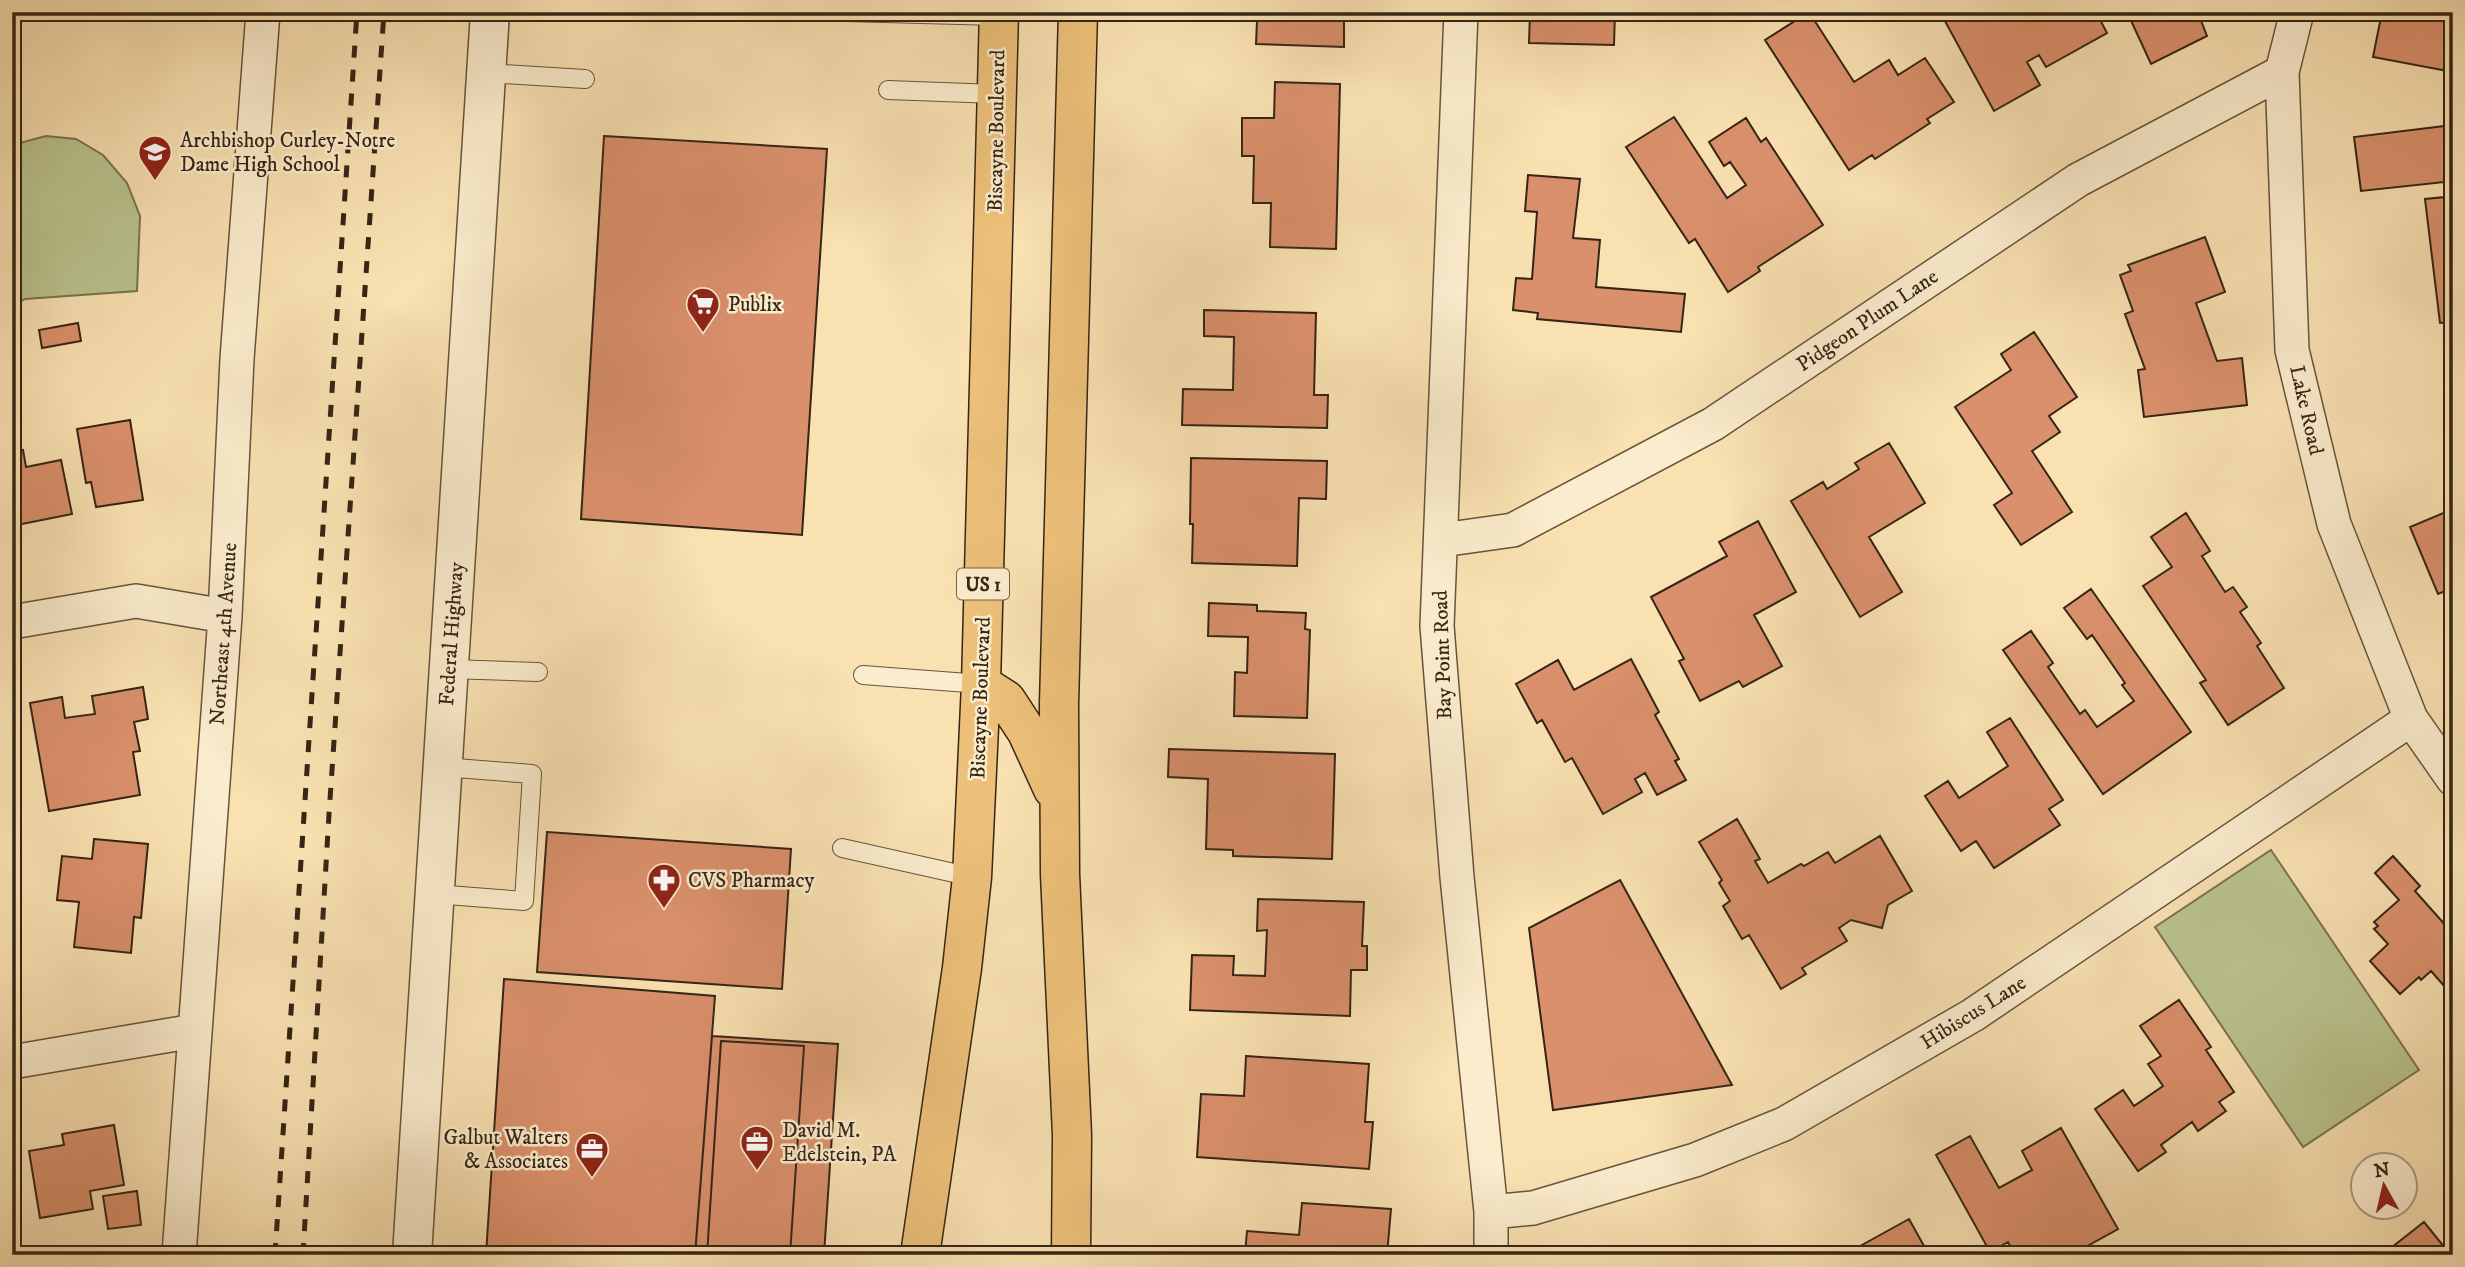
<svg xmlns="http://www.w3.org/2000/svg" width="2465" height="1267" viewBox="0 0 2465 1267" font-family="'IM FELL DW Pica',serif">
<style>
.green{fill:#bac38e;stroke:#787452;stroke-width:2}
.building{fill:#da906c;stroke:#352515;stroke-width:2}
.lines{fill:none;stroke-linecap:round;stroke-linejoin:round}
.service-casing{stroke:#66543c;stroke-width:20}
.minor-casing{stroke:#66543c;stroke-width:36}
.tertiary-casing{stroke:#66543c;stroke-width:41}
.primary-casing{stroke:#352515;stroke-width:41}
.service{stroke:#fbeccd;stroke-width:18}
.minor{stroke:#fbeccd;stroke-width:33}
.tertiary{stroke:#fbeccd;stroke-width:38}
.primary{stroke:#ecc079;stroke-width:38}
.rail{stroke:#352515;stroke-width:5;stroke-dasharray:12 12;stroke-linecap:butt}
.labels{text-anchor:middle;stroke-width:5;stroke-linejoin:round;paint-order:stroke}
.shield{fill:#fbeccd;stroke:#70614c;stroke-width:2}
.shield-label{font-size:19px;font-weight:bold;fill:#352515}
.street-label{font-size:21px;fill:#352515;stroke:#fbeccd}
.poi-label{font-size:21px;fill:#352515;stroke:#fbeccd;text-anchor:start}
</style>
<rect width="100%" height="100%" fill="#f9e1b2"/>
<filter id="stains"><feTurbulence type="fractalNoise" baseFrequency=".00286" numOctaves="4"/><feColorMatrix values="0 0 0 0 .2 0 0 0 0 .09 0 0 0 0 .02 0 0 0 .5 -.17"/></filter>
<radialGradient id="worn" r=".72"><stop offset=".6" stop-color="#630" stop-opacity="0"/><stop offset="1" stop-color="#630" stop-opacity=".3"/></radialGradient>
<!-- green -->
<path class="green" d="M46,136l30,3 27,16 24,28 13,33 -3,75 -112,8 -13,7v-161z
M2271,850l148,220 -116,77 -148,-220z"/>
<!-- building -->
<path class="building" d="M1242,12h102v35l-88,-3 1,-23h-16z
M1530,12h85l-1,33 -85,-2z
M1809,12l45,70 35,-22 9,15 27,-17 29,44 -27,17 3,4 -55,36 -3,-4 -23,15 -84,-130z
M1940,12h156l11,21 -61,34 -7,-12 -12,7 13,23 -46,26z
M2127,12h84l1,1 -12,5 7,18 -56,28z
M2382,12h71v60l-80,-15z
M1275,82l65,2 -4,165 -66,-2 1,-44h-18l1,-47h-12v-38h32z
M1674,117l53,81 19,-13 -16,-23 -6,4 -15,-24 37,-24 15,24 5,-4 57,87 -65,42 2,4 -32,21 -33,-53 -6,4 -63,-96z
M2453,125v197l-13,1 -15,-124 20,-2 -1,-15 -83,9 -7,-54z
M604,136l223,13 -25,386 -221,-16z
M1528,175l52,4 -7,59 27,2 -4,47 89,7 -4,38 -144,-13 1,-6 -25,-3 3,-32 16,1 5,-67 -12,-1z
M2205,237l20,55 -29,11 21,58 25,-3 5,47 -103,12 -6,-47 7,-1 -20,-55 8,-3 -13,-36 11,-4 -3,-6z
M1204,310l112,3 -2,82h14l-1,33 -145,-3 1,-36 50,1 1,-53 -30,-1z
M78,323l3,18 -39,7 -3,-18z
M2034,332l43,65 -28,19 11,16 -28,19 40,61 -51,33 -27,-40 18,-12 -57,-86 56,-37 -10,-16z
M130,420l13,80 -47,7 -5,-25 -5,1 -9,-54z
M1889,443l36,60 -56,34 33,55 -42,25 -69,-116 32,-19 4,7 32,-20 -4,-6z
M23,450l3,17 35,-7 11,54 -60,12v-74z
M1191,458l136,3 -1,38 -27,-1 -2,68 -105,-3 1,-39h-3z
M2453,509v79l-15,6 -28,-67z
M2186,513l24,38 -8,5 23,36 8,-5 14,20 -7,5 21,31 -4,3 27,42 -56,37 -28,-42 6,-3 -63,-94 29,-19 -21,-30z
M1758,521l38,71 -42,23 28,51 -39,21 -4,-6 -39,20 -21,-40 5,-2 -33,-62 76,-41 -8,-14z
M2091,589l100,143 -88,62 -100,-144 28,-19 22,32 -5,4 32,47 5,-4 12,17 37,-26 -12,-16 3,-2 -33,-48 -5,4 -23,-31z
M1209,603l48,2v6l49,2 -1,16 5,1 -3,88 -73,-2 1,-44 12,1 1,-36 -40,-1z
M1631,659l28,53 -4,3 24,44 -4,2 11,19 -29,15 -12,-22 -10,6 7,13 -39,22 -31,-56 -7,4 -23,-42 -5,3 -21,-39 42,-24 16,30z
M143,687l5,32 -14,3 6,29 -7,1 7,43 -91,16 -19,-108 32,-6 3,21 30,-4 -3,-18z
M2010,718l53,82 -14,9 11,16 -66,43 -18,-27 -15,10 -36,-55 23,-15 11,17 49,-32 -21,-34z
M1169,749l166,5 -3,105 -99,-3v-6l-27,-1 2,-70 -40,-2z
M1737,819l23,40 -5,2 13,22 33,-19 3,2 24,-14 7,11 45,-27 32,55 -24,14 -6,23 -31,-8 -12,8 8,13 -45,27 4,6 -25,15 -32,-54 -7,4 -19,-33 7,-5 -11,-18 3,-3 -23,-38z
M547,832l244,17 -9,140 -245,-17z
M94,839l54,5 -7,74 -7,-1 -3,36 -57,-6 5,-45 -22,-2 5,-44 30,3z
M2393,856l27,30 -5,5 32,36 6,-6v75l-22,-25 -10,9 -2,-3 -19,17 -30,-33 18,-17 -14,-15 4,-3 -4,-4 25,-22 -24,-27z
M1620,880l112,205 -179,25 -24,-182z
M1258,899l106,3 -2,44h5v24h-16l-1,46 -160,-6 2,-55 42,1 -1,19 32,1 2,-46 -10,1z
M12,923l5,35 -5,1z
M504,979l211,17 -20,259h-209z
M2179,1000l32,47 -5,3 28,42 -15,10 7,9 -28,20 -6,-9 -31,23 5,7 -28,19 -43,-62 28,-19 11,16 29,-20 -15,-22 13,-8 -21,-30z
M712,1036l126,8 -14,211h-129z
M721,1041l83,5 -14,209h-83z
M1246,1056l123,8 -4,58h8l-4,47 -172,-12 4,-63 43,2z
M114,1125l10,60 -34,6 3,18 -53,9 -11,-67 35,-6 -2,-11z
M2061,1128l57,101 -47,26h-56l-7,-13 -18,10 -54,-97 34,-19 29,52 33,-18 -10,-19z
M137,1191l4,34 -33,4 -5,-33z
M1302,1203l89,6 -4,46h-142l2,-24 52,4z
M1909,1219l20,36h-85z
M2424,1222l21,26 8,-6v13h-71z"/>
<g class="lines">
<defs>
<path id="service" d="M846,12l152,4
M486,73l99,6
M888,90l108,4
M449,669l89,3
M863,675l118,9
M842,848l130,29
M435,894l89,7 8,-127 -89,-7"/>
<path id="minor" d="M1461,12l-24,614 20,251 34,335v43
M2297,12l-15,60 10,278 42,174 77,195 42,60
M1442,540l71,-10 200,-106 365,-244 204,-108
M12,622l124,-21 89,15
M12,1062l182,-31
M1491,1212l42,-4 162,-48 89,-36 189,-109 438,-296
M179,1255l46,-639 12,-257 26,-347"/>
<path id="tertiary" d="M412,1255l78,-1243"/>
<path id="primary" d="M981,684l25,16 21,32 26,57
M920,1255l42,-287 10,-91 9,-193 18,-672
M1071,1255l1,-120 -12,-261 -1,-170 19,-692"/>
</defs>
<!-- service casing -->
<use href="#service" class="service-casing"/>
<!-- minor casing -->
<use href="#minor" class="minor-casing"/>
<!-- tertiary casing -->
<use href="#tertiary" class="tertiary-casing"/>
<!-- primary casing -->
<use href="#primary" class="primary-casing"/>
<!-- service -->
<use href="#service" class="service"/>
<!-- minor -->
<use href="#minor" class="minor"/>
<!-- tertiary -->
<use href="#tertiary" class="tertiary"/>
<!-- primary -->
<use href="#primary" class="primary"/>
<!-- rail -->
<path class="rail" d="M275,1255l82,-1243
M303,1255l26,-441 55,-802"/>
</g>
<!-- icons -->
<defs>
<symbol id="school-pin" viewBox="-11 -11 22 30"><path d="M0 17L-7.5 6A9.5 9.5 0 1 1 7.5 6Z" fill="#8f2418" stroke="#fbeccd"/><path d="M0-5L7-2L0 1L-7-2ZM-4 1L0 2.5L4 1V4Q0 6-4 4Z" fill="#fff"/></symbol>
<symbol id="supermarket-pin" viewBox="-11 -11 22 30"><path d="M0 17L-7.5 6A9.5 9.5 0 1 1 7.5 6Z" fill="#8f2418" stroke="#fbeccd"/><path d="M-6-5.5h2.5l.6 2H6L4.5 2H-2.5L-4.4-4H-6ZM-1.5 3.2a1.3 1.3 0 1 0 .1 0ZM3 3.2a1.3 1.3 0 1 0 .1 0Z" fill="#fff"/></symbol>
<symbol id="pharmacy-pin" viewBox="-11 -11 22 30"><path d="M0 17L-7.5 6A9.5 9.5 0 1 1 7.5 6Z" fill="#8f2418" stroke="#fbeccd"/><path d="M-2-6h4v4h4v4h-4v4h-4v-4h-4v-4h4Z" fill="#fff"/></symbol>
<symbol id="office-pin" viewBox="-11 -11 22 30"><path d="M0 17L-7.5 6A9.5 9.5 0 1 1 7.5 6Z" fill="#8f2418" stroke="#fbeccd"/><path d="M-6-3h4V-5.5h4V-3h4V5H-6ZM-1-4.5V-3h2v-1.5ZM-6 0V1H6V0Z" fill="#fff"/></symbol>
</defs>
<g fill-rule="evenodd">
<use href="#school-pin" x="136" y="133" width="38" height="52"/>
<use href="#supermarket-pin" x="684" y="285" width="38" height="52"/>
<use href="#pharmacy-pin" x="645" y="861" width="38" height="52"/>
<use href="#office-pin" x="738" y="1123" width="38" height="52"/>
<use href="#office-pin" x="573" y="1130" width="38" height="52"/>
</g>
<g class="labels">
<!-- shield labels -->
<rect class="shield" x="957" y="568.5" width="52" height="31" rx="5"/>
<g class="shield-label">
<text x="983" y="591">US 1</text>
</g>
<!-- street labels -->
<g class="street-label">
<text transform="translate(996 131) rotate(-89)" y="7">Biscayne Boulevard</text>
<text transform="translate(1867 320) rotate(-34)" y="7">Pidgeon Plum Lane</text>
<text transform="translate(2307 410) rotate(77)" y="7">Lake Road</text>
<text transform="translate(223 634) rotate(-86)" y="7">Northeast 4th Avenue</text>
<text transform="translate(451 634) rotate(-86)" y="7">Federal Highway</text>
<text transform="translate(1442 655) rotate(-92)" y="7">Bay Point Road</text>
<text transform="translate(980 698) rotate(-88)" y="7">Biscayne Boulevard</text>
<text transform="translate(1973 1012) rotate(-32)" y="7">Hibiscus Lane</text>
</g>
<!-- poi labels -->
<g class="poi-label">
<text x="180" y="147">Archbishop Curley-Notre<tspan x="180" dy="24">Dame High School</tspan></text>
<text x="728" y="311">Publix</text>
<text x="688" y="887">CVS Pharmacy</text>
<text x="782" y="1137">David M.<tspan x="782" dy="24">Edelstein, PA</tspan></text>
<text x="568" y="1144" text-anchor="end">Galbut Walters<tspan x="568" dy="24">&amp; Associates</tspan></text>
</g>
</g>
<!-- margin -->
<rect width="2465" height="1267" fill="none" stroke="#f9e1b2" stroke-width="42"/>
<rect x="14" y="14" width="2437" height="1239" fill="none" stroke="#352515" stroke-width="3.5"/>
<rect x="21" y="21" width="2423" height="1225" fill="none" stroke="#352515" stroke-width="2"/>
<!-- north arrow -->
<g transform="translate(2384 1186) rotate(352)"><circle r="33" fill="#fbeccd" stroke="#ac9c83" stroke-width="2"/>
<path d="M0-5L12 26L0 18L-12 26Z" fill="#8f2418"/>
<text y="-10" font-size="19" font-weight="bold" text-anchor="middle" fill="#352515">N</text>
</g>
<rect width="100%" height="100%" filter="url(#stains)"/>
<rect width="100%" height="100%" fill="url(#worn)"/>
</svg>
